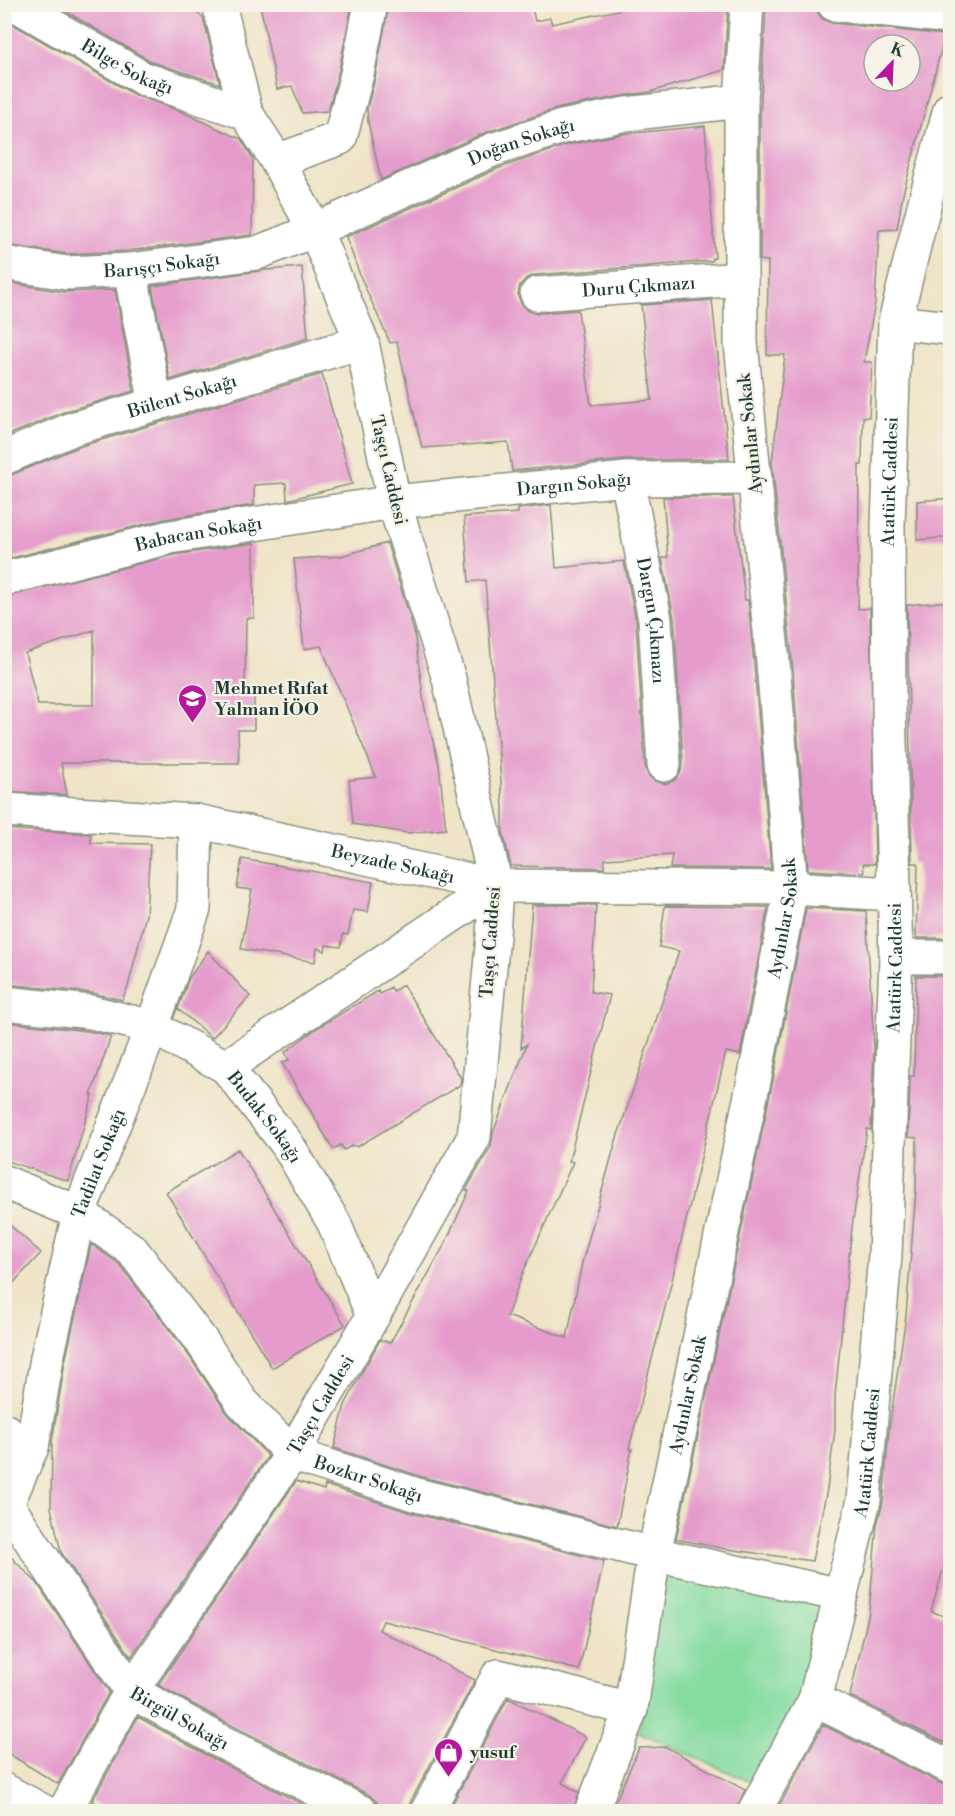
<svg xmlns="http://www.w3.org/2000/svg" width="955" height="1816" viewBox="0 0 955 1816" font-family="'Libre Bodoni',serif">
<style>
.green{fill:#85dca0;stroke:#528c6a;stroke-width:1.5}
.building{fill:#e59ccc;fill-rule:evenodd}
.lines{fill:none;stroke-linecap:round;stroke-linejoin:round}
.street-casing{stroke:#87907e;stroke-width:36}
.secondary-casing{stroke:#87907e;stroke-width:36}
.street{stroke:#fff;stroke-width:33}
.secondary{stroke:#fff;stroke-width:33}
.labels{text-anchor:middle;stroke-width:4.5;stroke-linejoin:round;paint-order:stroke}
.street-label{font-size:18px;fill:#1f3d34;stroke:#f7f3e8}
.poi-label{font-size:18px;font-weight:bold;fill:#1f3d34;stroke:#f7f3e8;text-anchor:start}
</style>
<rect width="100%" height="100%" fill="#f7f3e8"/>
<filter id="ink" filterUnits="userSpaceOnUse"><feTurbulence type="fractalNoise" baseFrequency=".0167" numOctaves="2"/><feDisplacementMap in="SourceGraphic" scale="12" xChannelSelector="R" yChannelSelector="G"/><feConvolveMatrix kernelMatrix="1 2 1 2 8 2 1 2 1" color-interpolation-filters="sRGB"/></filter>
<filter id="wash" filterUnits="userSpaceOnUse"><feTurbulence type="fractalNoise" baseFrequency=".008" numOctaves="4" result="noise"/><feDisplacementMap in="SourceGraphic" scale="24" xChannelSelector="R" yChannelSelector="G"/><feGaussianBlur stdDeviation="1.35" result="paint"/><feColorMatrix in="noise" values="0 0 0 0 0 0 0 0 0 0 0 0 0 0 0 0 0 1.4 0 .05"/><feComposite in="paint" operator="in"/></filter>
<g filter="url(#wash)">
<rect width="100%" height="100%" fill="#efe4c7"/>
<!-- green -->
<path class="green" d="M661,1565l163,36 -20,93 -51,89 -114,-51z"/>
<g id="blocks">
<!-- building -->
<path class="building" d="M53,4h132l18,13 17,67 -68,-22z
M260,4h92l-13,66 -11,41 -26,2 -10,-27 -15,3z
M389,4h142l4,17 15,-3 2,6 71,-15 -2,-5h107l-4,66 -74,22 -28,4 -66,13 -72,24 -103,47 -13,-58 -1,-14 8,-30z
M766,4h22l1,4 28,3 5,8 10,4 113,12 -42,159 -6,35 -18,1 -4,73 -11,59h8l-3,55h-6l-1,48h-3l-1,144 12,-1 5,256h-12l1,9 -56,-3 -16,-210 -20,-198 13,-107h-18l1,-94 -8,-1v-145zM874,45h36v36h-36z
M4,19l131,76 45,16 61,28 12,20 -1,76 -124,16 -60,3 -64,-9z
M705,126l10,132h-2l-1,3 -176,14 -9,3 -7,7 -2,11 4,9 7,6 9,2 40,-3 13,95 61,-5 -11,-95 71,-5 17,159 -104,1 -113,11 -4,-29 -86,6 -25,-106 -7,1 -29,-65 -15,-41 153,-69 68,-23 55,-11z
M302,267l6,71 -138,42 -18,-94 114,-16z
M4,282l60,10 51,-2 19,101 -68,20 -62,26z
M322,374l30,110 -65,16 -1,-17 -32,2v20l-89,14 -161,41v-84l7,-1 67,-28z
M663,497h70l12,103h3l6,64 17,205 -101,-1 2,-13 -67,4 -1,9 -93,-2 -8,-34v-25l-18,-227 -16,2 -5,-65 54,-4v-4l33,-4 5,63 68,-7 12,60 9,145 3,9 7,6 11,3 9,-4 5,-6 3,-10 -9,-146 -12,-60 6,-1z
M951,498v39l-34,3v-39z
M254,543v75h-8l-1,76 9,-1v37h-16l1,33h-178l6,32 -63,-4v-194l170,-42zM94,630v75h-56l-13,-52z
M387,543l27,88 11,79 14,54 7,65 -39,4 -54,-9 -4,-44 27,-3 -55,-131 -17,3 -10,-90 47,-3z
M951,601v337h-35l2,-75h-6l-5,-258z
M4,829l87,5v9l59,1 -4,71 -18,72 -6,13 -29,-7 -89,-9z
M242,859l131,23 -5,30 -15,-2 -5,25 -5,-1 -2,13 -15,-2 -1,6 -8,-3 -2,14 -74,-13 11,-59 -15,-2z
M532,905h64l-5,87 19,3 -41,166 4,1 -51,113 -15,41 60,22 15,-75 33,-119 64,-193 -20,-4 6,-41 103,1 -28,148 -14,-3 -54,228 -43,169h3l-15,77 -195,-49 -88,-29 11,-43 16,-31 19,-34 10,3 56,-101 23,-51 -3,-1 25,-44 2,-13 34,-89 -6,4z
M806,908l60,3 8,136 -3,83 -4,-1 -15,98 -17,169v34l-8,59 -15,72 -92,-13 -44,-9 97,-459z
M208,951l42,45 -38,42 -34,-29 11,-31z
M916,976h35v567l-20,68 20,8v127l-101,-50 19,-84 8,-87 6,-23 6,-73 17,-113 10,-126 1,-52 -9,-1 2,-61h4z
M403,985l58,93 -1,7 -103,62 -4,-2 -9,5 -3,-5 -8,4 -51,-86 7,-3 -4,-8 32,-24 61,-37 2,3 11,-7 2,4z
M4,1022l84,9 23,5 -20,59h2l-25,86 -64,-21z
M238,1149l107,176 -73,43 -106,-176z
M4,1220l37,33 -37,40z
M91,1244l28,20 66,86 42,63 41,43 -137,201 -70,-105 -10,-44 1,-66 13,-80z
M296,1481l28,9 1,-5 87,28 192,48 -25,109 -196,-49 -4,9 96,50 -65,123 -2,9h-28l-3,-10 -8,-7 -142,-72 -69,-38z
M4,1550l33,33 72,109 -51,92 -54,-33z
M508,1698l78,39 -24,46 17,9 -6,20h-125z
M138,1717l72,40 108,55h-206l-20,-11z
M823,1725l119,59 9,2v26h-175z
M666,1747l79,43 -10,22h-124l28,-64z"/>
</g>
</g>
<g filter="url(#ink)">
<use href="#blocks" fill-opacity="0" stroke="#87907e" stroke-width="1.5"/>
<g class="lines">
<defs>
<g id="street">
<path id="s1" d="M15,4l129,75 102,34"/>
<path d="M834,4l116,13"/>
<path d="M277,161l63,-23 17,-64 14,-70"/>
<path id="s2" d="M4,263l63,10 63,-3 127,-17 58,-23 177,-80 70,-23 64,-13 115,-13"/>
<path d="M130,270l26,134"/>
<path id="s3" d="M537,294l204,-15"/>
<path d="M895,322l55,6"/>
<path id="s4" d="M4,458l68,-29 290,-87"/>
<path id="s5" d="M627,479l28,140 9,146"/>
<path id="s6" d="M4,579l166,-42 224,-35 233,-23 128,-1"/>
<path id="s7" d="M4,810l192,11 300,65 295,2 103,6"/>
<path d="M896,957h54"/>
<path id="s8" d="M4,1003l87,9 61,15 74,40 61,77 47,79 39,93"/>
<path d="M226,1067l270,-181"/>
<path id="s9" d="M4,1182l75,31 53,37 68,89 42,63 50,52 125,41 237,59 187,41"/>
<path d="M4,1430l28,17"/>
<path id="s10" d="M8,1506l123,185 87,49 143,72"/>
<path id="s11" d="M4,1511l28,-64 15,-89 32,-145 73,-186 42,-118 2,-88"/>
<path d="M815,1700l135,67"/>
<path d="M427,1812l71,-136 133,33"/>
<path id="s12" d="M591,1812l40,-103 23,-155 101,-478 36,-188 -18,-226 -32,-319v-242l6,-97"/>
</g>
<g id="secondary">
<path d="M4,1790l41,22"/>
<path id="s13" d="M64,1812l67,-121 161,-237 81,-138 101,-179 19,-201 3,-50 -47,-207 -55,-177 -32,-160 -47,-112 -38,-69 -31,-48 -27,-109"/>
<path id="s14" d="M754,1812l61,-112 49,-200 21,-245 11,-298 -7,-251 -1,-180 7,-204 32,-128 23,-85"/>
</g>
</defs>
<!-- street casing -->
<use href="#street" class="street-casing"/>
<!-- secondary casing -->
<use href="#secondary" class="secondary-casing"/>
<!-- street -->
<use href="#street" class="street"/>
<!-- secondary -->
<use href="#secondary" class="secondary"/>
</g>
</g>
<!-- icons -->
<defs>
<symbol id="school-pin" viewBox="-11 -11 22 30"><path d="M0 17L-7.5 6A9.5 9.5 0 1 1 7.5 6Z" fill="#b5179e" stroke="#f7f3e8"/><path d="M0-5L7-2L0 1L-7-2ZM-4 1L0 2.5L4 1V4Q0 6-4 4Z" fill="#fff"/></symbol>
<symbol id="shop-pin" viewBox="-11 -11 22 30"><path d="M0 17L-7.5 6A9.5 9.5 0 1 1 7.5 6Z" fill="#b5179e" stroke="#f7f3e8"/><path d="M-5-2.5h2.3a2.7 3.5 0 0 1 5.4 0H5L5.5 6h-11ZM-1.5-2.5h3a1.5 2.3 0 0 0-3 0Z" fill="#fff"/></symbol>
</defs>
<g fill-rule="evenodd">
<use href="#school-pin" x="176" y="682" width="33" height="45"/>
<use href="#shop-pin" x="432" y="1736" width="33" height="45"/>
</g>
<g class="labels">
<!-- street labels -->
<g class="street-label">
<text dy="6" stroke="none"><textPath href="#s1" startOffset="129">Bilge Sokağı</textPath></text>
<text dy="6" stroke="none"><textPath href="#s2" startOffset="542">Doğan Sokağı</textPath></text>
<text dy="6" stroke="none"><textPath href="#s2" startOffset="159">Barışçı Sokağı</textPath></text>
<text dy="6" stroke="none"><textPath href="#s3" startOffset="102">Duru Çıkmazı</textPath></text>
<text dy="6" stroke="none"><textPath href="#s4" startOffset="189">Bülent Sokağı</textPath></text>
<text transform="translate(750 434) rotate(-96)" y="6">Aydınlar Sokak</text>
<text transform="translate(389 470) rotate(77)" y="6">Taşçı Caddesi</text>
<text dy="6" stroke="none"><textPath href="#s14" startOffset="1353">Atatürk Caddesi</textPath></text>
<text dy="6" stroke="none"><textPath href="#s6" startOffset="579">Dargın Sokağı</textPath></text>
<text dy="6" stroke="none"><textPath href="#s6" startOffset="200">Babacan Sokağı</textPath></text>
<text dy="6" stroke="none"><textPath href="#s5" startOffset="144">Dargın Çıkmazı</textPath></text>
<text dy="6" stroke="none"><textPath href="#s7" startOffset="394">Beyzade Sokağı</textPath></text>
<text dy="6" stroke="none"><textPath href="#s12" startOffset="916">Aydınlar Sokak</textPath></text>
<text transform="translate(490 942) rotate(-86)" y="6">Taşçı Caddesi</text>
<text dy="6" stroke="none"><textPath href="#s14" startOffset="867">Atatürk Caddesi</textPath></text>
<text dy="6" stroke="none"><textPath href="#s8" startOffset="298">Budak Sokağı</textPath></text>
<text dy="6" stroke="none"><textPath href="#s11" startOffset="362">Tadilat Sokağı</textPath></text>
<text dy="6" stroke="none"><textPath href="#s12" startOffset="430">Aydınlar Sokak</textPath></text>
<text dy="6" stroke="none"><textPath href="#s13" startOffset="482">Taşçı Caddesi</textPath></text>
<text dy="6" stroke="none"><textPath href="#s14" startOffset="381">Atatürk Caddesi</textPath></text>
<text dy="6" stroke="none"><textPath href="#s9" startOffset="486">Bozkır Sokağı</textPath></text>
<text dy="6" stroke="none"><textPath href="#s10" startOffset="278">Birgül Sokağı</textPath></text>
</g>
<!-- poi labels -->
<g class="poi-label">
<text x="214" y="694">Mehmet Rıfat<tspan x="214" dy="21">Yalman İÖO</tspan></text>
<text x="470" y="1758">yusuf</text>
</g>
</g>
<!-- margin -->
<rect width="955" height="1816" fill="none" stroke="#f7f3e8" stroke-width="24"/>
<!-- north arrow -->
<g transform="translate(892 63) rotate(23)"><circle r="28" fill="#f7f3e8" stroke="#a1aaa0" stroke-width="1.5"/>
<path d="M0-4.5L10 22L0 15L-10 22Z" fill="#b5179e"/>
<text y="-9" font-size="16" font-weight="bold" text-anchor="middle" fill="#1f3d34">K</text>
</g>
</svg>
